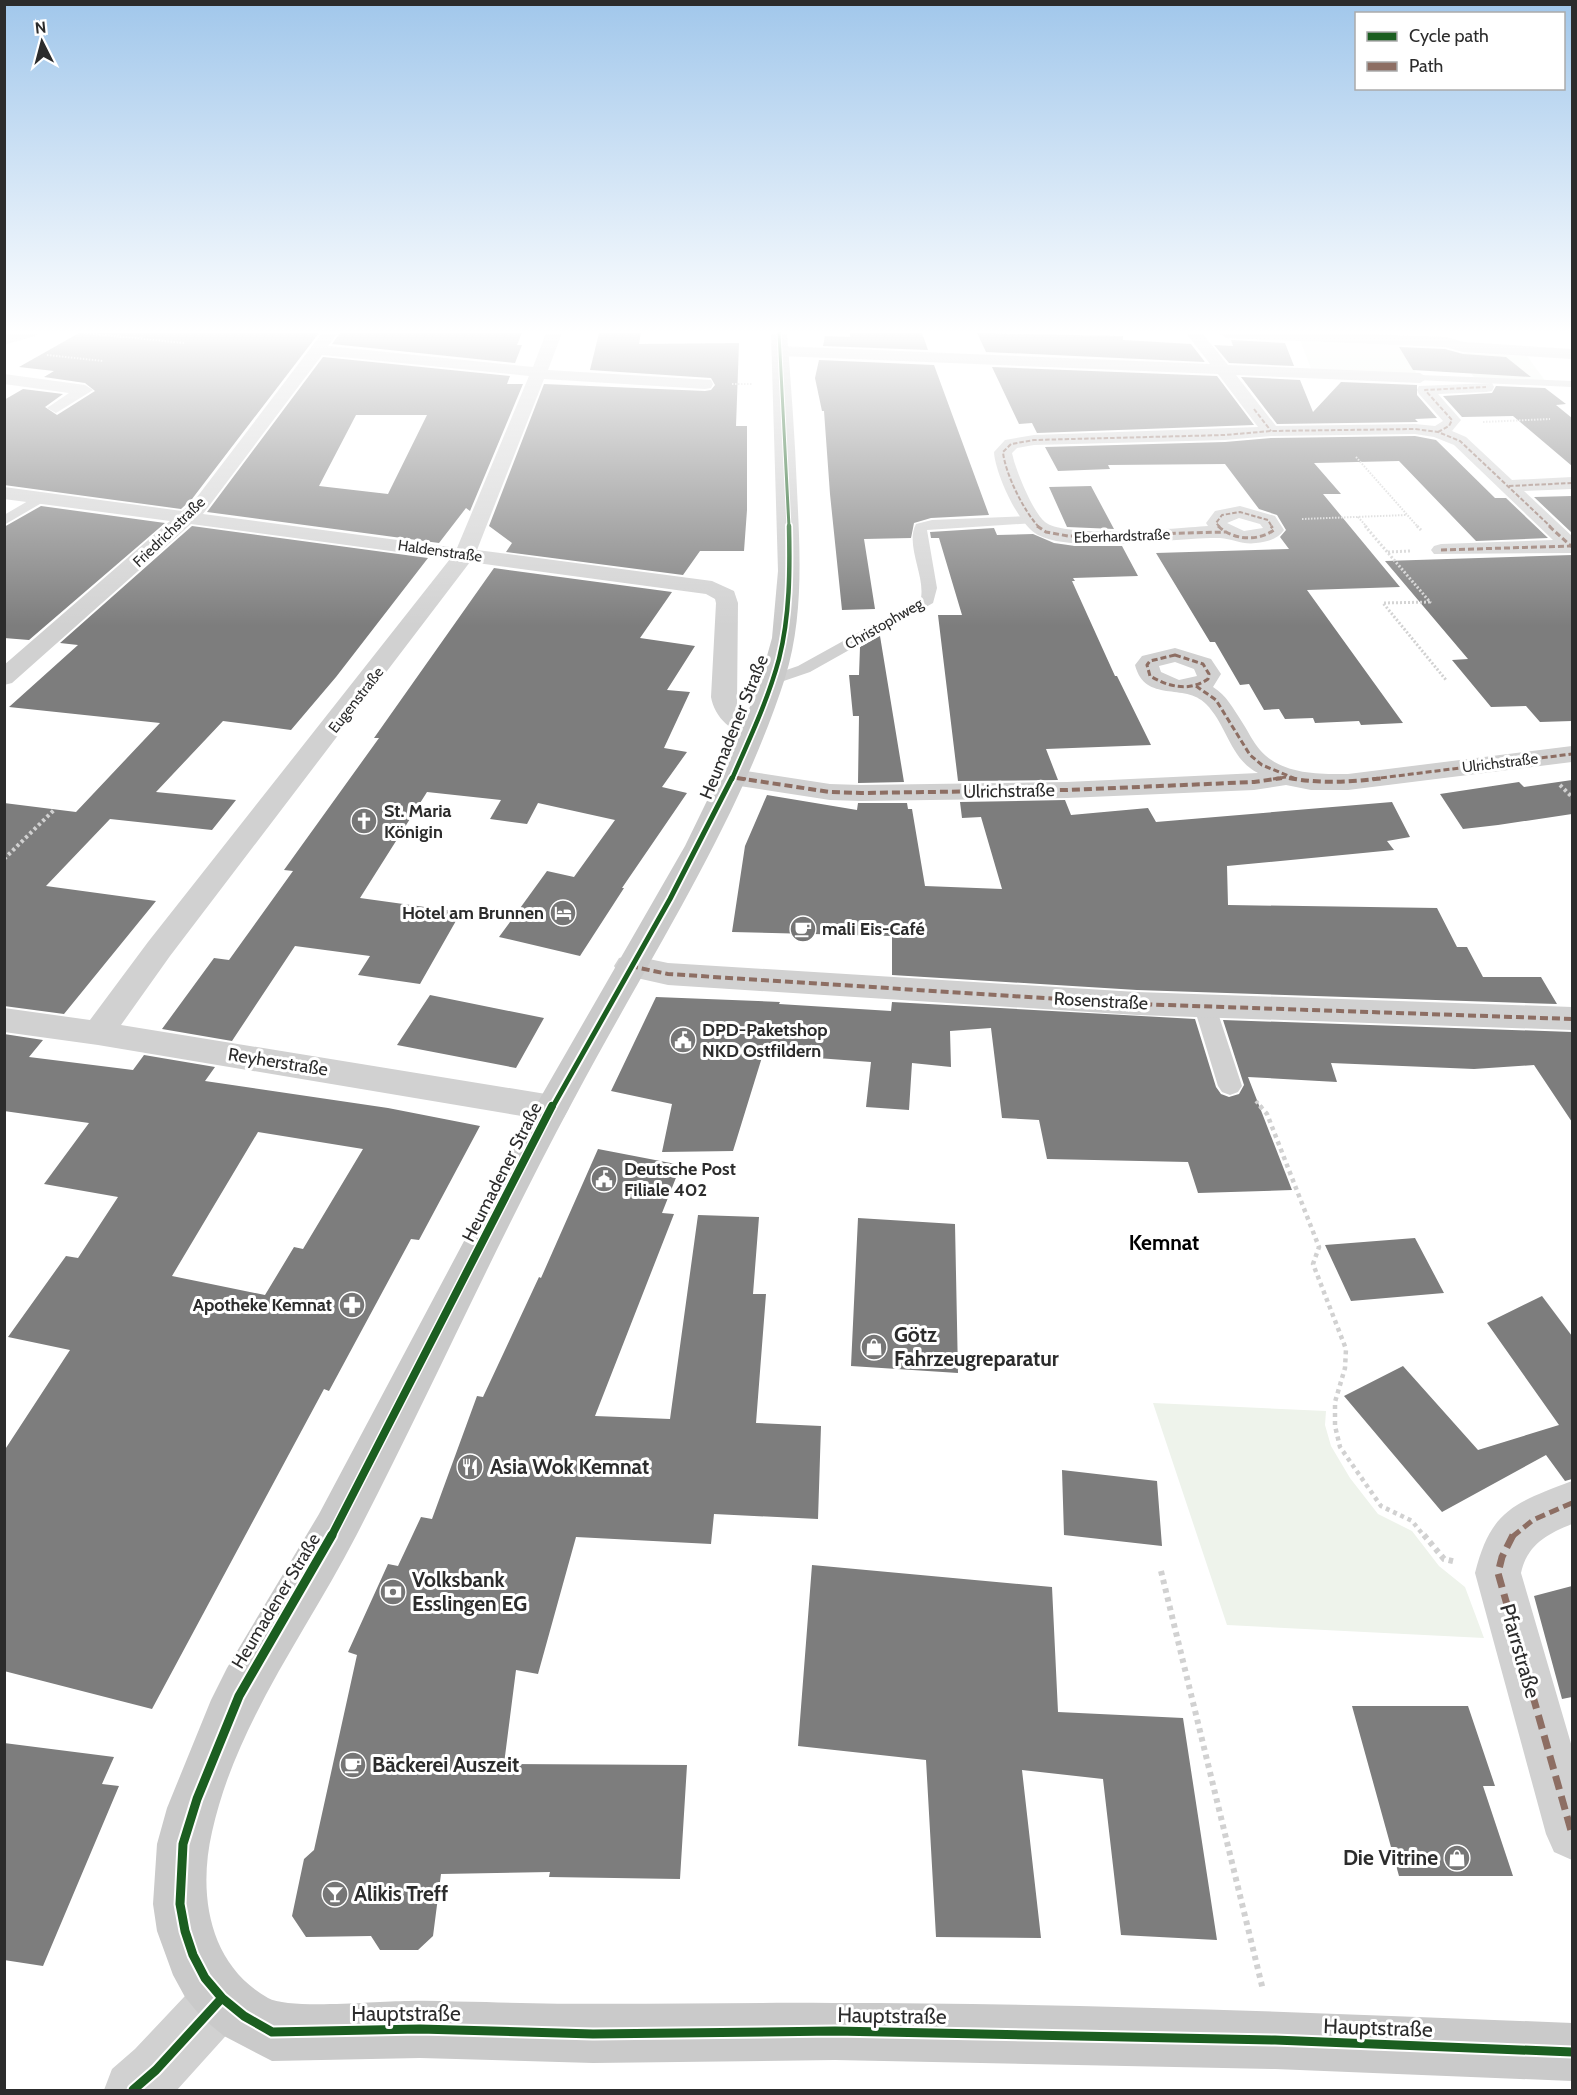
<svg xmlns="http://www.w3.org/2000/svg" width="1577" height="2095" viewBox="0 0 1577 2095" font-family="Cabin,sans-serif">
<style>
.green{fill:#eef3eb}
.building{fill:#7d7d7d;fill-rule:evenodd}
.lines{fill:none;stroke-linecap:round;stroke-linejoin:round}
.path-far4{stroke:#d1d1d1;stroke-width:2;stroke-dasharray:1.5 1.5;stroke-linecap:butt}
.path-far3{stroke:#d1d1d1;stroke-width:3;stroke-dasharray:2 2;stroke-linecap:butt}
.path-far2{stroke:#d1d1d1;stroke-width:4;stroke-dasharray:3 3;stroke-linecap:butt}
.path-far1{stroke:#d1d1d1;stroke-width:4.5;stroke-dasharray:4 4;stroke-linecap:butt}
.path{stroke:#d1d1d1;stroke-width:6;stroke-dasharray:4.5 4.5;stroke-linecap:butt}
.service{fill:#d1d1d1;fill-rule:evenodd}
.minor{fill:#d1d1d1;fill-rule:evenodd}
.secondary{fill:#cacaca;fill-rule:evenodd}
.quiet-far4{stroke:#8d6e63;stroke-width:2;stroke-dasharray:4.5 2;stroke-linecap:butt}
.quiet-far3{stroke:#8d6e63;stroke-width:3;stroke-dasharray:6 3;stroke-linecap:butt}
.quiet-far2{stroke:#8d6e63;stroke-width:4;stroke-dasharray:8 4;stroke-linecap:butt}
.quiet-far1{stroke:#8d6e63;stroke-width:5;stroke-dasharray:10 5;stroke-linecap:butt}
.quiet{stroke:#8d6e63;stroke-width:7;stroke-dasharray:14 7;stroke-linecap:butt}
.cycleway-far4-casing{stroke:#fff;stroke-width:5}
.cycleway-far3-casing{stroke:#fff;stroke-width:8}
.cycleway-far2-casing{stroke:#fff;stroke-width:9}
.cycleway-far1-casing{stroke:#fff;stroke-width:11}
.cycleway-casing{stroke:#fff;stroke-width:13}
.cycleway-far4{stroke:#1b5e20;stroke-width:3}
.cycleway-far3{stroke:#1b5e20;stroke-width:4.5}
.cycleway-far2{stroke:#1b5e20;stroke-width:5}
.cycleway-far1{stroke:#1b5e20;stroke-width:8}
.cycleway{stroke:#1b5e20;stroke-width:9}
.labels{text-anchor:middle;stroke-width:6;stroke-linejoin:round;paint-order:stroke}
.far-street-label{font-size:15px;fill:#2c2c2c;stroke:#fff}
.street-label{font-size:18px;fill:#2c2c2c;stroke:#fff}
.poi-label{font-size:18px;font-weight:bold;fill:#2c2c2c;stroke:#fff;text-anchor:start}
.quarter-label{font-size:21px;font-weight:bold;fill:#000;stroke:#fff}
.near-poi-label{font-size:21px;font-weight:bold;fill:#2c2c2c;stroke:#fff;text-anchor:start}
.near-street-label{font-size:21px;fill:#2c2c2c;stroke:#fff}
</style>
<rect width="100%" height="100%" fill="#fff"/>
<!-- green -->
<path class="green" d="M1300,340l101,5 17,31 -106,-5z
M1458,353l69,3 19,26 -71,-3z
M1153,1403l173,8 -1,14 6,21 19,32 28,36 34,17 27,35 26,21 19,51 -257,-13z"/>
<!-- building -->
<path class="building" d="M79,333h240l-127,166 -11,10 -177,-24v-85l19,-11 40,5 -18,13 12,8 38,-24 -10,-8 -41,-6 10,-6 -35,-4z
M340,333h182l-5,12h5l-7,18 -183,-19z
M599,333h42l-2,11 100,-1 -3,83h11v84l-3,41h-44l-17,24 -177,-23 6,-9 -23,-17 55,-142 161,7 6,-1 4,-5 -4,-7 -121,-8z
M850,333h72l6,17 -105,-4 2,-10 25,1z
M977,333l146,3v4l68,4 14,18 -219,-10z
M1231,340l54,3 9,23 -65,-3 -15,-18 19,1z
M1399,347l46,2 18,5 43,3 25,20 -118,-7z
M323,357l187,19 -3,8h16l-53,127 -4,-3 -27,35 -232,-31zM356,415h71l-39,79 -69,-8z
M819,360l115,5 55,150 -58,3 -17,5 -3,15 -47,1 11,70 -33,1 -12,-116 -6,-83h-2l-7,-33z
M992,367l225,9 37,49 -217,8 -5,-10 -13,1z
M1241,377l59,3 13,32 28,-30 76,3v10l20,23 -22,1 3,3 -141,2z
M1496,386l49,2 21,16 -10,1 16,13v48l-59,-50 -51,1 -19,-21 49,-3z
M1415,436l21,4 59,58h11l42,40 -72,3 -77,-80 -85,2 27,31h-18l77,93 -93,3 96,133 -42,2 -2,-4 -44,2 -2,-5 -28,1 -6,-10 -15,1 -15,-26 -9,1 -25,-43h-5l-54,-89 133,-4 -9,-12 6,-7 -9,-15 -18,-6 -34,-45 -117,1 2,4 -52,2 -13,-24 180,-5 46,-4z
M1091,486l23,43 -47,-2 -18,-40z
M1572,496v37l-38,-36z
M41,506l124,17 -136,117 -25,-2v-111z
M192,526l236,32 -92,119 -45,53 -68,-9 -67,71 80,8 -24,30 -102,-11 -64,67 110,15 -92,113 -60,-8v-203l72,9 84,-89 -151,-16 69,-62 -18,-2z
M994,528l3,7 36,-1 21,9 21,3h47l16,30 -65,2 2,3h-3l43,95h2l34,69 -105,4 12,31 -100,1 -20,-166h24l-23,-77h-8l-1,-6z
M1572,555v166l-32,1 -14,-16 -35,1 -39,-47 16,-1 -83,-98z
M494,568l178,24 -32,46 55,8 -28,44 23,2 -26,56 23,4 -25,35 25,6 -65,95h2l-44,68 -81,-19 48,-66 27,6 41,-57 -77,-17 -11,21 -37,-5 11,-19 -74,-8 -67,106 101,14 -41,72 -62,-9 12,-19 -75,-10 -63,95 -70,-12 52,-71 15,2 64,-89 -9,-1 95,-132h-5z
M880,636l24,146 -46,1 1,-67h-6l-4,-41h10l1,-28z
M1572,780v34l-74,11 -35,4 -23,-35 79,-12 5,5z
M767,795l90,15 1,-7h49l1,6h4l13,77 77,3 -21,-72 -19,1 -2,-16 105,-2 6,15 77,-7 8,14 236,-20 18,35 -23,4 7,9 -167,16 1,39 209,3 20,39h10l16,30h58l16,27 -420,-14 -245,-15v-39l-160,-4 13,-86z
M430,995l114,23 -28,50 -119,-23z
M656,997l124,5 -1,2 112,7 1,-9 303,17 21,68 5,7 8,3 10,-3 5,-9 -21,-65 349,12v90l-38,-57 -60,4 -143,-6 6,19 -89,-5 44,113 -94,3 -10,-31 -141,-3 -8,-39 -37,-2 -11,-90 -41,3 1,36 -39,-4 -3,47 -43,-3 5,-45 -108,-8 -30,97 -71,1 10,-48 -61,-13z
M4,1034l39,6 -14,17 104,13 11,-15 71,12 -10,14 183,27 92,18 -61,114 -8,-1 -82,152 -5,-2 -172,320 -148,-38v-220l66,-101 -62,-13 58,-81 12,2 40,-61 -74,-13 45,-61 -85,-12zM258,1132l105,17 -60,100 -9,-2 -29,48 -93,-19z
M598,1149l83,16 -19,48 12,1 -79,202 75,3 28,-204 61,2 -6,77h13l-10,129 65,3 -3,93 -104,-5 -3,30 -135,-7 -38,137 -22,-4 -12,94 183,1 -7,114 -131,-2 1,-5 -109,2 -8,62 -15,14h-38l-9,-14 -65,1 -14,-21 12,-57 10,-9 43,-195 -9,-3 40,-88 10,2 23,-49 11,2 45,-123 6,1 56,-120 2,1z
M858,1218l97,6 3,149 -107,-7z
M1415,1238l29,55 -93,8 -26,-56z
M1542,1296l30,40v143l-7,2 -19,-26 -104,57 -98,-116 59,-30 75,84 81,-25 -72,-102z
M1062,1470l95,11 5,65 -98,-11z
M812,1565l240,22 6,125 125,6 34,222 -96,-5 -18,-156 -81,-9 19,168 -105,-1 -10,-177 -128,-14z
M1572,1586v111l-10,2 -28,-103z
M1352,1706h116l27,80h-12l30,90h-114z
M4,1743l110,14 -12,27 17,2 -76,180 -39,-6z"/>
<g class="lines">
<!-- path-far4 -->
<path class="path-far4" d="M84,333l100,10
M47,355l56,6
M732,384h20
M1483,422l67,-3
M1356,457l62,70
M1358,517l9,10
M1302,519l105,-4"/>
<!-- path-far3 -->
<path class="path-far3" d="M1365,526l65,76 -47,1 63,77
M1417,526l4,4
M1388,552l22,-1"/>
<!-- path-far2 -->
<path class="path-far2" d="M1560,785l12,12
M4,859l50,-49
M1256,1101l6,7"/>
<!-- path-far1 -->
<path class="path-far1" d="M1260,1106l7,8 52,133 -6,17 33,85 -1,19 -10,34v24l5,21 41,59 31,15 13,16"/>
<!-- path -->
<path class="path" d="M1424,1535l20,24 13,3
M1161,1571l102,419"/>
<!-- service -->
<path class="service" d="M1420,375l152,6v6l-156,-7v-4z
M40,494l7,4 -2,3 -41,24v-10z
M1030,516l7,4 -2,3 -108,7 10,58 -4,15 -123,69 -38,13 -8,-5 2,-3 32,-11 123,-68c4,-23 -16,-53 -5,-74l16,-4z
M1205,999l8,3 3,5 26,79 -4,6 -8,3 -8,-3 -4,-6 -24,-79 3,-5z"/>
<!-- minor -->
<path class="minor" d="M12,333h26l-3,3 -31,9v-10z
M322,333h16l-10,13 205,21 13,-34h16l-14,37 163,10 2,4 -2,4 -6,1 -161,-10 -67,171 235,31 22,10 4,12 -1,101c5,14 21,14 29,25l-4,5c-24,6 -47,-14 -51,-37l5,-94 -1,-4 -9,-5 -236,-32 -300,394 -49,69 431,70 12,4 5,9 -5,9 -12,4 -454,-76 -94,-13v-24l86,12 58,-78 302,-383 -259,-35 -179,159 -8,2v-20l166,-144 -166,-22v-12l178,24 12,-10zM322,355l207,21 -72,172 -254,-34z
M1186,333h16l26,32 192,8 8,5 -8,5 -184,-8 40,51 139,-2 20,2 8,-5 -24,-27 -2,-4 2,-4 73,-3 2,4 -2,4 -6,1 -48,2 23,26 -9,11 14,6 46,43 60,-3v12l-48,2 48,45v17l-138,1 -3,-4 3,-4 7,-2 112,-4 -99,-95 -20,-8 -19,-3 -144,2 -46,4 -191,5 -17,3 -5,5 2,8c5,16 19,51 31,61 20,17 133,6 163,4l-2,-3 9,-12 25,-5 35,10 9,14c-6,9 -17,12 -28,13 -13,2 -23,-4 -36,-5 -44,-1 -146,16 -182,-3 -19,-9 -43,-62 -44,-83l11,-12 29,-5 224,-8 -40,-53 -438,-18 -8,-5 8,-5 430,18zM1239,518l21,6 3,4 -19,3 -17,-8z
M1218,333h125l103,4 18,5 108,7v10l-109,-7 -18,-5 -219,-9z
M4,374l81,11 8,5 -37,23 -9,-5 22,-15 -65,-9z
M1175,648l36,11 10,15 -8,13c14,9 20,21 29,35 6,9 11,20 18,28 22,25 58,24 88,24l224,-28v16l-224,28h-37l-25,-5 -32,5 -187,8 -206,3 -31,-1 -97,-15 -9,-2 -4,-6 4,-6 9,-2 97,15 31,1 206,-3 191,-9c-28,-14 -31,-48 -52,-69 -21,-22 -61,0 -71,-39l7,-9zM1175,662l19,7 3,7 -18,4 -18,-8 -2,-6z
M630,955l38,8 469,29 435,15v23l-435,-15 -469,-30 -49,-11 -5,-8 5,-8z
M1572,1481v43c-25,10 -45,21 -51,49l51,174v113l-18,-8 -8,-18 -71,-261c16,-64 40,-70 97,-92z
M221,1971l20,8 8,20 -8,20 -64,71h-73l8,-21 23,-20 66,-70z"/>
<!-- secondary -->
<path class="secondary" d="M771,333h16c4,52 8,105 10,157 3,62 7,127 -12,188 -48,149 -138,283 -211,421 -77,143 -143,292 -218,437 -50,97 -120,187 -144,296 -14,61 -4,132 56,166 22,12 109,3 140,3 26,-1 52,1 78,1 116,4 231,0 347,1 246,0 493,10 739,20v58l-297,-12 -440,-9 -242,3 -173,-5 -148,3 -48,-25 -22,-18 -17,-21 -12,-22 -16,-44 -4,-27 4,-60 10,-36 44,-108 16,-32 92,-154 220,-414 146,-254 53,-109 22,-56 12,-43 6,-67z"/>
<!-- quiet-far4 -->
<path class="quiet-far4" d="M1254,409l17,22
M1438,432l11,-6 3,-6 -27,-30 61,-3
M1509,486l63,-3
M1039,527c-15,-15 -34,-54 -36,-75l8,-8 23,-4 191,-5 46,-4 144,-2 23,3 22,9 91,86
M1220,527l-4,-4 6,-8 18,-3 28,8 4,7"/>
<!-- quiet-far3 -->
<path class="quiet-far3" d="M1037,526l9,6 22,4 158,-4
M1218,526c15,14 39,16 56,4l-3,-4
M1549,526l23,21
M1441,550l130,-4
M1175,655l28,9 6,10 -1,5c-19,13 -39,8 -58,-3l-3,-11 3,-4z
M1196,686l20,14 34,55 12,10 34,14
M733,777l13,2
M1273,779l13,-2
M1372,779l200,-25"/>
<!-- quiet-far2 -->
<path class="quiet-far2" d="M737,778l93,14 31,1 206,-3 187,-8 28,-4
M1289,778c32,6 62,4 95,0
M630,966l38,8 469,30 435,15"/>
<!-- quiet-far1 -->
<path class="quiet-far1" d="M1512,1537l21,-17 39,-17"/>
<!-- quiet -->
<path class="quiet" d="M1513,1535l-11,22 -4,16 74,261"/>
<defs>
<path id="cycleway-far4" d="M779,333l10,194"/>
<path id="cycleway-far3" d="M732,779c17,-39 36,-79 47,-120 11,-44 11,-89 10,-133"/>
<path id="cycleway-far2" d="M552,1108l118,-209 62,-121"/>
<path id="cycleway-far1" d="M331,1537l221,-431"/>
<path id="cycleway" d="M332,1535l-93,161 -42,103 -14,45 -3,60 5,27 8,24 12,23 17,20 22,18 28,16 148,-3 173,5 242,-3 440,9 297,12
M133,2090l23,-20 65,-71"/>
</defs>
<!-- cycleway-far4 casing -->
<use href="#cycleway-far4" class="cycleway-far4-casing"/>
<!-- cycleway-far3 casing -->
<use href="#cycleway-far3" class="cycleway-far3-casing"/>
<!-- cycleway-far2 casing -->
<use href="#cycleway-far2" class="cycleway-far2-casing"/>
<!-- cycleway-far1 casing -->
<use href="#cycleway-far1" class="cycleway-far1-casing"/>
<!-- cycleway casing -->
<use href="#cycleway" class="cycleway-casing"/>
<!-- cycleway-far4 -->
<use href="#cycleway-far4" class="cycleway-far4"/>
<!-- cycleway-far3 -->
<use href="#cycleway-far3" class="cycleway-far3"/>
<!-- cycleway-far2 -->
<use href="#cycleway-far2" class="cycleway-far2"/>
<!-- cycleway-far1 -->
<use href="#cycleway-far1" class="cycleway-far1"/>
<!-- cycleway -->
<use href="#cycleway" class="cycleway"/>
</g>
<!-- sky -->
<linearGradient id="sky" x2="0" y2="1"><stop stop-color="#a1c7eb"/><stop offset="0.53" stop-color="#fff"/><stop offset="1" stop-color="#fff" stop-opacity="0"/></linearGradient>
<rect width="1577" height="626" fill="url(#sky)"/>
<!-- icons -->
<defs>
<symbol id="church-disc" viewBox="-11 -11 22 22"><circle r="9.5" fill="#767676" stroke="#fff"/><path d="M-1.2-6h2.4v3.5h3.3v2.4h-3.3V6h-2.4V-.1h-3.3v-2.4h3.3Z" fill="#fff"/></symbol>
<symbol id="hotel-disc" viewBox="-11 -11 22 22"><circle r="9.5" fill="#767676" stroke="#fff"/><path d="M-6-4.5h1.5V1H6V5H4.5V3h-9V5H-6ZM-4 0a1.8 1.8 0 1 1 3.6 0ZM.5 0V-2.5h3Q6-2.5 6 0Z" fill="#fff"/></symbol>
<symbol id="cafe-disc" viewBox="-11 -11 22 22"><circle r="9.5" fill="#767676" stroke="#fff"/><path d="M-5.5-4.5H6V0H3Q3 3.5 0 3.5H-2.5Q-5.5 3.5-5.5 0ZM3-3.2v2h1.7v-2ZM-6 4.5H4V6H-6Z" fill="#fff"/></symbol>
<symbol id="civic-disc" viewBox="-11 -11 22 22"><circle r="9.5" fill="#767676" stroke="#fff"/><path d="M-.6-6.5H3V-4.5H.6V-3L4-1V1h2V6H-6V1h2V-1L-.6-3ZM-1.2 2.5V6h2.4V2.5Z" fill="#fff"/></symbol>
<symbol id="pharmacy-disc" viewBox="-11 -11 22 22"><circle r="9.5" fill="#767676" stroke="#fff"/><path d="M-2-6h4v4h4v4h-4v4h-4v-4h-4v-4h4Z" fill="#fff"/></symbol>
<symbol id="shop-disc" viewBox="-11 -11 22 22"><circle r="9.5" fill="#767676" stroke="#fff"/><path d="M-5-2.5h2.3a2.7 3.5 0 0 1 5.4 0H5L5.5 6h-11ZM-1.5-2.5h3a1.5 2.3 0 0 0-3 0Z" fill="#fff"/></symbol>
<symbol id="restaurant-disc" viewBox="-11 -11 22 22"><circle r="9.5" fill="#767676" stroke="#fff"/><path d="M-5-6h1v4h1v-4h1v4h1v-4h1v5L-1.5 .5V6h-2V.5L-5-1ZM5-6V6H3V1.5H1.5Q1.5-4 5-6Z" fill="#fff"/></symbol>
<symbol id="bank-disc" viewBox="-11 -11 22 22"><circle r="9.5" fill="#767676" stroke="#fff"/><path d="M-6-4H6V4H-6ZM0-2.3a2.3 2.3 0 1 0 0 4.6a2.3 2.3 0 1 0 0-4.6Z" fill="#fff"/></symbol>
<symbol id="bar-disc" viewBox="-11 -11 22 22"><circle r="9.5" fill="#767676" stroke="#fff"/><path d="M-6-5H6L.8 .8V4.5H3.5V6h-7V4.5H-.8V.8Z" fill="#fff"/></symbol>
</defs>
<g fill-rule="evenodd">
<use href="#church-disc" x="349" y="806" width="30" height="30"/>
<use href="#hotel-disc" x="548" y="898" width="30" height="30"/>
<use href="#cafe-disc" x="788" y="914" width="30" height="30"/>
<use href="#civic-disc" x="668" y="1025" width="30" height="30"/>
<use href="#civic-disc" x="589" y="1164" width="30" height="30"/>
<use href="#pharmacy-disc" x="337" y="1290" width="30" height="30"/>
<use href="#shop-disc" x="859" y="1332" width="30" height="30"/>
<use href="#restaurant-disc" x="455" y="1452" width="30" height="30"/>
<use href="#bank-disc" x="378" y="1577" width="30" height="30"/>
<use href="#cafe-disc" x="338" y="1750" width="30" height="30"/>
<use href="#shop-disc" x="1442" y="1843" width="30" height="30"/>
<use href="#bar-disc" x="320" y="1879" width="30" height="30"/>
</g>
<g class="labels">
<!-- far-street labels -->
<g class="far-street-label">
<text transform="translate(169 532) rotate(-44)" y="5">Friedrichstraße</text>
<text transform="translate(1122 536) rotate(-2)" y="5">Eberhardstraße</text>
<text transform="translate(440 551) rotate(8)" y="5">Haldenstraße</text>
<text transform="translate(884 624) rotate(-30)" y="5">Christophweg</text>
<text transform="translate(356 700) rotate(-52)" y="5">Eugenstraße</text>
<text transform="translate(1500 763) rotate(-7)" y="5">Ulrichstraße</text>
</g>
<!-- street labels -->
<g class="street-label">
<text transform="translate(734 727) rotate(-68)" y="6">Heumadener Straße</text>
<text transform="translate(1009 791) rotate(-1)" y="6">Ulrichstraße</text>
<text transform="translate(1101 1001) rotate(3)" y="6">Rosenstraße</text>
<text transform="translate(278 1062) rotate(9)" y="6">Reyherstraße</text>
<text transform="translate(502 1172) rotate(-63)" y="6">Heumadener Straße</text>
<text transform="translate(276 1601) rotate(-59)" y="6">Heumadener Straße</text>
</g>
<!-- poi labels -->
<g class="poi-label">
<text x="384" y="817">St. Maria<tspan x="384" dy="21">Königin</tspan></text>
<text x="544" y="919" text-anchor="end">Hotel am Brunnen</text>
<text x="822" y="935">mali Eis-Café</text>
<text x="702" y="1036">DPD-Paketshop<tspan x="702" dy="21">NKD Ostfildern</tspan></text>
<text x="624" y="1175">Deutsche Post<tspan x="624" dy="21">Filiale 402</tspan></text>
<text x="332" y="1311" text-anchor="end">Apotheke Kemnat</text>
</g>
<!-- quarter labels -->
<g class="quarter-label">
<text x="1164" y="1250">Kemnat</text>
</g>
<!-- near-poi labels -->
<g class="near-poi-label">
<text x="894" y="1342">Götz<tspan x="894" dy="24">Fahrzeugreparatur</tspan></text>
<text x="490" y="1474">Asia Wok Kemnat</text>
<text x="412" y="1587">Volksbank<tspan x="412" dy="24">Esslingen EG</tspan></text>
<text x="372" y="1772">Bäckerei Auszeit</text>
<text x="1438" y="1865" text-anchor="end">Die Vitrine</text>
<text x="354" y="1901">Alikis Treff</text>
</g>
<!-- near-street labels -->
<g class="near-street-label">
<text transform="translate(1520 1651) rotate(74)" y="7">Pfarrstraße</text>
<text x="406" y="2021">Hauptstraße</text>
<text transform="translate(892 2016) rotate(1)" y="7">Hauptstraße</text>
<text transform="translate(1378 2028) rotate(2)" y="7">Hauptstraße</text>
</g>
</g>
<!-- border -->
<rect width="1577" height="2095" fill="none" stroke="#2c2c2c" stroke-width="12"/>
<!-- legend -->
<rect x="1355" y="12" width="210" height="78" fill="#ffffff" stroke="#ababab" stroke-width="1.5"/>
<rect x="1367" y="32" width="30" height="9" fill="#1b5e20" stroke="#ababab" stroke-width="1.5"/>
<text x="1409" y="42" font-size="18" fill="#2c2c2c">Cycle path</text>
<rect x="1367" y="62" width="30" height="9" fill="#8d6e63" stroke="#ababab" stroke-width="1.5"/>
<text x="1409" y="72" font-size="18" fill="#2c2c2c">Path</text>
<!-- north arrow -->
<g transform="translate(42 42) rotate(354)" stroke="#ffffff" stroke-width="4.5" paint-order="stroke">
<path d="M0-4.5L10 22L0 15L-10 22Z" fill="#2c2c2c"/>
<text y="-9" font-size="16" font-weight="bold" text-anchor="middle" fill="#2c2c2c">N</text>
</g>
</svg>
